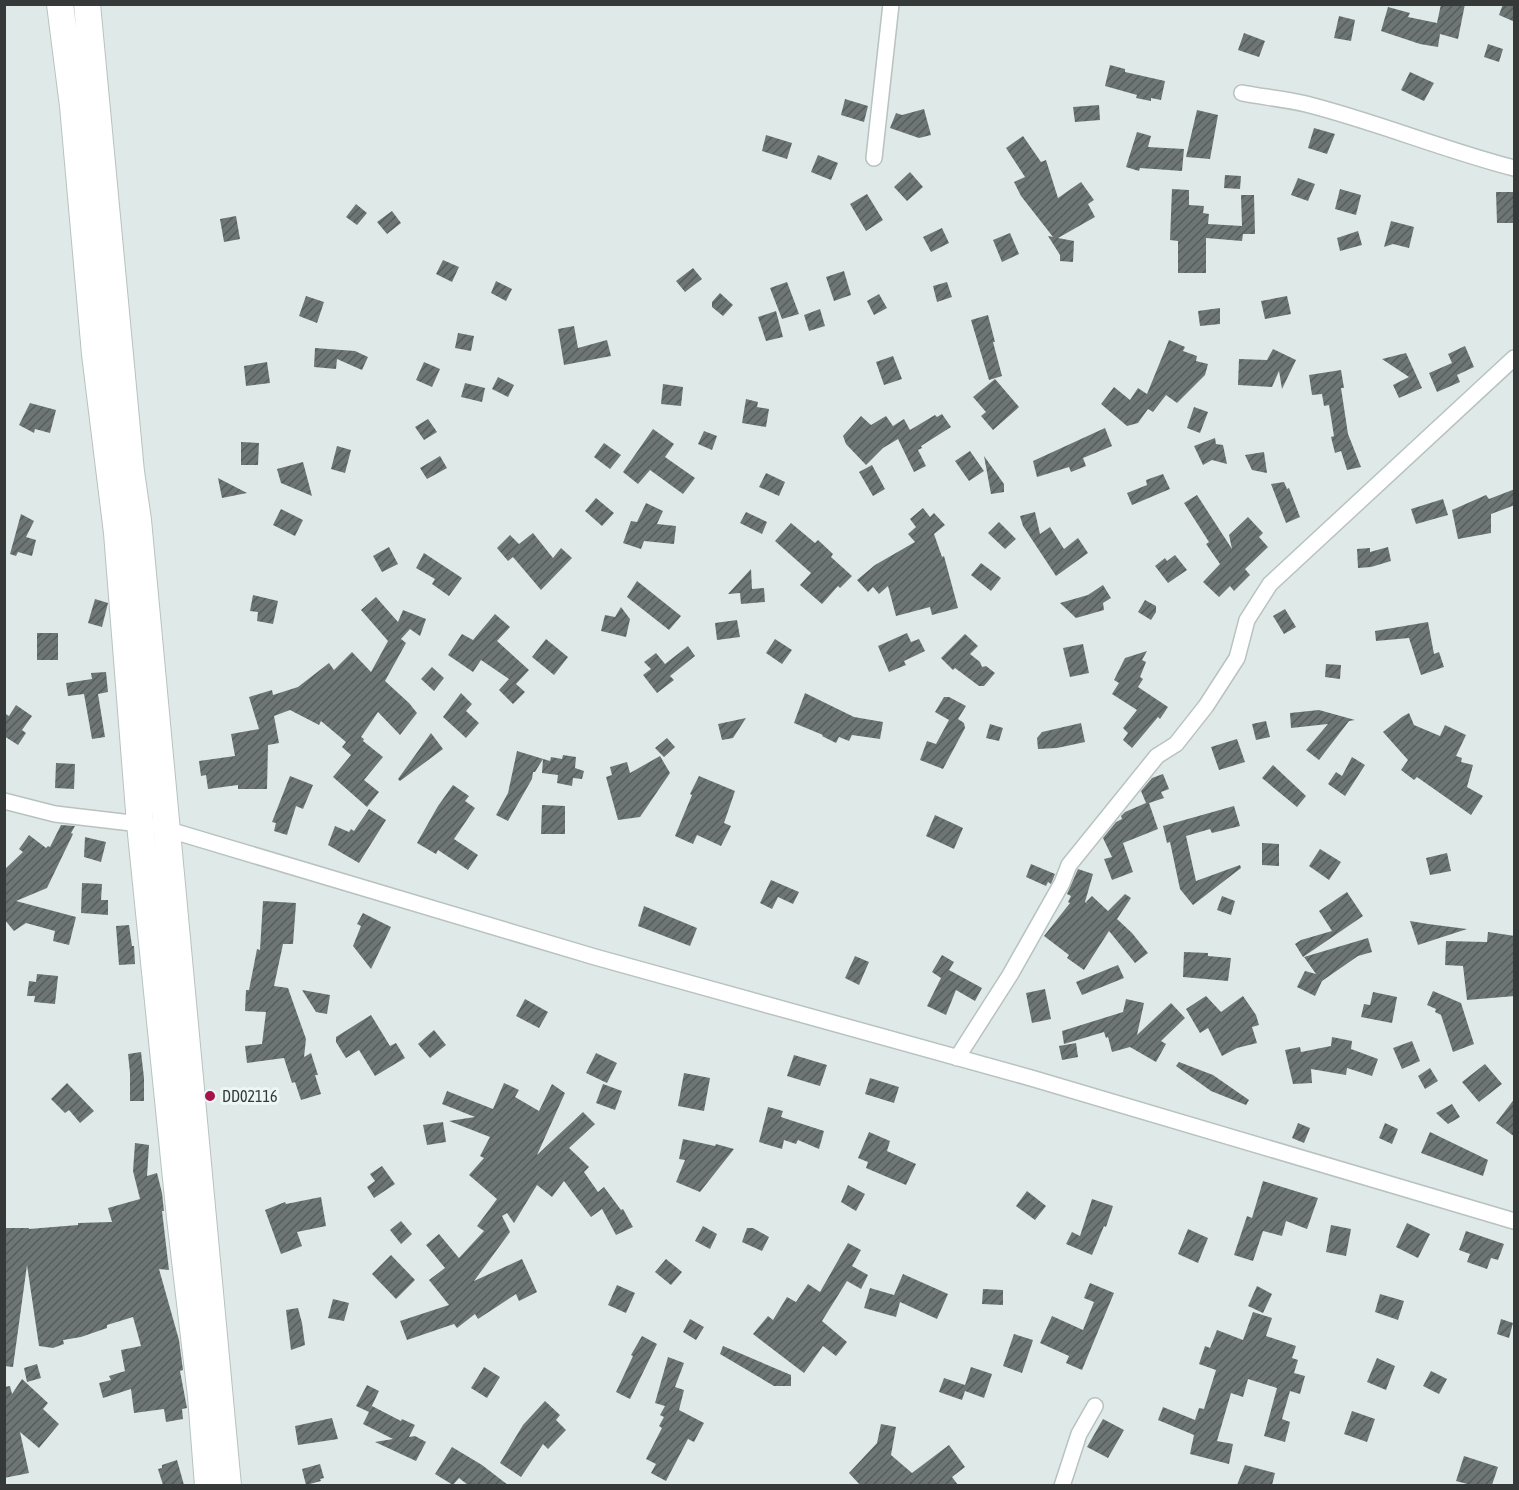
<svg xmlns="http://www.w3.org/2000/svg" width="1519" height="1490" viewBox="0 0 1519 1490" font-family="'Asap Condensed',sans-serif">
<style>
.building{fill:url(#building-hatch)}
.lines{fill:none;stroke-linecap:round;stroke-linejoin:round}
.minor-casing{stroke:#b8c2c0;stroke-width:18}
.trunk-casing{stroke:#b8c2c0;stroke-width:28}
.minor{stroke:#fff;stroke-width:15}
.trunk{stroke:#fff;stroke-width:26}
.poi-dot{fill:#a7134b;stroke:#ecf7f5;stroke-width:2}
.labels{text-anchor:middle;stroke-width:6;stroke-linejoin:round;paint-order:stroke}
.poi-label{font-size:16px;fill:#353938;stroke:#ecf7f5;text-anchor:start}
</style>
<defs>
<pattern id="building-hatch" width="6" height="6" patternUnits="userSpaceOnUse" patternTransform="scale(1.5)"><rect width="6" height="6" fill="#6d7674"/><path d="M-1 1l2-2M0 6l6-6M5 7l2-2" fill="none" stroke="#565d5b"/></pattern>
</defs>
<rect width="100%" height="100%" fill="#dfeae8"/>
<!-- building -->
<path class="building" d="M1441,4h24l-7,35 -18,-5 -2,13 -18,-3 -39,-13 7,-24 22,6 -2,4 29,6z
M1503,4h12v18l-16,-7z
M1339,16l16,4 -4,21 -17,-3z
M1244,33l21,8 -6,16 -21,-7z
M1488,44l15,5 -4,13 -15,-5z
M1110,65l15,4v3l40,9 -4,19 -10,-2v3l-15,-3 1,-3 -32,-9z
M1410,72l24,11 -10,18 -23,-11z
M845,99l23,7 -4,16 -23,-7z
M1099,105l1,15 -25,2 -2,-15z
M924,109l7,26 -12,3 -29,-10 6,-15 6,2z
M1197,110l21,5 -8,44 -24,-2z
M1314,128l21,6 -8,20 -19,-6z
M1137,132l14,4 -3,11 36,2 -2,22 -42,-3 -1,3 -13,-4z
M766,135l26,8 -5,16 -25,-8z
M1023,136l18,26 5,-2 12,38 23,-16 13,18 -6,4 7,13 -37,21 16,3 -1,21 -13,-1v-6l-12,-19 5,1 -32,-41 -7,-14 11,-5 -19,-29z
M818,155l20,8 -7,17 -20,-8z
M910,172l13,15 -16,14 -13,-14z
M1225,175l16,1 -1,13 -16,-1z
M1298,178l17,6 -7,17 -17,-6z
M1172,189l17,1v15l15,1 -1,7 6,1 -1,10 34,2 -1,-31h13l1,39h-12l-1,7 -36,-3v35h-28v-32l-8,-1z
M1340,189l21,6 -5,20 -21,-6z
M1496,192h19v31h-18z
M867,194l16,26 -17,11 -16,-27z
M356,204l11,9 -10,12 -11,-8z
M392,211l9,12 -14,11 -10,-12z
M236,216l4,23 -16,3 -4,-23z
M1391,221l23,6 -5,21 -16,-4 -9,3z
M942,228l7,15 -18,9 -8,-15z
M1358,231l4,14 -22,6 -3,-13z
M1010,233l9,21 -17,8 -9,-22z
M443,260l16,7 -7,15 -16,-8z
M693,268l9,11 -17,13 -9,-11z
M844,271l7,24 -17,6 -8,-24z
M496,281l16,8 -6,12 -15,-8z
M787,282l12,32 -17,5 -12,-31z
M947,282l5,15 -15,5 -4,-16z
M720,293l13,12 -10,11 -11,-9v-5z
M879,294l8,14 -13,7 -7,-14z
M306,296l18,6 -7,21 -18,-7z
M1287,296l4,18 -26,5 -4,-18z
M1220,308v16l-20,2 -2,-15z
M820,309l5,17 -16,5 -5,-16z
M776,311l7,26 -17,4 -8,-24z
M988,315l7,27h-2l9,34 -13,4 -18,-60z
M574,326l4,22 29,-8 4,16 -47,9 -6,-36z
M458,333l16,3 -3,15 -16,-3z
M1169,340l16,7 -2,4 14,5 -1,5 12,3 -3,11 -28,28 -11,-8 -13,17 -5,-3 -10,14 -11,3 -26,-22 13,-17 16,13 8,-12 9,6z
M1465,346l9,21 -17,8 3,7 -23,10 -8,-19 23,-10 -4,-9z
M315,348l40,3 13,6 -6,13 -25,-11 -1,10 -22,-2z
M1273,349l23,11 -14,29 -3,-18 -7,16 -34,-2 1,-26 28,1z
M1406,353l16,35 -23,10 -6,-13 16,-8 -27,-18z
M893,356l9,23 -18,6 -8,-23z
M267,362l3,21 -24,3 -2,-20z
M424,362l16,7 -8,18 -16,-7z
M1341,370l3,18h-3l7,46 13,33 -14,3 -6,-19 -6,2 -4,-16 3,-1 -5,-31 -5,1 -2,-12 -10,1 -3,-20z
M498,377l16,8 -6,12 -16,-8z
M995,379l24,28 -26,23 -12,-14 5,-4 -13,-15z
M465,383l20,5 -3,14 -21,-5z
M663,384l20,3 -2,19 -20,-2z
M746,399l12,3 -1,5 12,2 -3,18 -24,-4z
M30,403l26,7 -6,23 -15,-4 -1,4 -15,-8z
M1194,407l14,5 -8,21 -13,-5z
M942,414l9,13 -30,19 1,2 -4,2 8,16 -12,6 -16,-33 -15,9 -17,17 -20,-21 -3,-8 18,-20 10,9 15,-9 7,10 11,-7 6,11 25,-15 2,2z
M428,419l9,13 -13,8 -9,-13z
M1105,428l7,18 -29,12 3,8 -15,6 -2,-5 -32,10 -4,-16z
M653,429l21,15 -9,13 30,21 -12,16 -33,-24 -12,14 -15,-12z
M704,431l13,5 -5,14 -14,-6z
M1215,438l1,6 7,1 4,19 -15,-4 -9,5 -9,-19z
M241,442l18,1 -1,22h-17z
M604,443l17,12 -11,14 -16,-12z
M337,446l14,4 -6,23 -14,-4z
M970,451l14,20 -15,10 -14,-20z
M1264,452l3,21 -15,-3 -7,-15z
M440,456l7,12 -20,11 -7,-11z
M984,456l20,28v8l-13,2z
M303,462l9,34 -31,-13 -4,-14z
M872,465l13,24 -12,7 -14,-24z
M766,473l19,9 -6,14 -20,-9z
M1163,474l7,15 -38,16 -5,-12 20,-8 -1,-5z
M218,478l29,15 -25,5z
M1284,482l3,7 2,-1 11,29 -14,6 -15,-39z
M1515,489v16l-24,9v19l-33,6 -6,-29 34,-15 3,4z
M1197,495l35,54 -3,-14 19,-18 15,16 -4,4 9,10 -23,22 5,6 -16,16 -4,-5 -11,11 -16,-15 17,-18 -14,-20 3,-2 -25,-39z
M596,498l18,15 -12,13 -17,-15z
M1443,499l5,16 -32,9 -5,-15z
M646,503l17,8 -6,13 19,2 -2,18 -30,-3 -3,8 -18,-6 8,-22 6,1z
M923,508l7,9 4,-4 11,12 -11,9 8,23 2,-1 14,52 -26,7 -2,-8 -34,9 -8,-30 -9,8 -6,-7 -5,5 -11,-12 18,-15 40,-23 -7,-8 8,-7 -6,-8z
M281,509l22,11 -8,16 -22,-11z
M746,512l21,10 -5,12 -22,-11z
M1035,512l5,22 10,-7 14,22 14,-11 10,15 -32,23 -33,-50 -3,-10z
M21,514l13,7 -8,16 10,3 -4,16 -14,-4 -2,4 -6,-2z
M999,522l17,17 -11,10 -17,-16z
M791,523l24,20 3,-3 15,14 -2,3 21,19 -12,12 -2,-2 -16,18 -22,-19 11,-12 -36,-32z
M533,533l20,25 8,-10 11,10 -31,32 -28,-33 -5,4 -11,-13 13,-13 9,9z
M389,547l9,17 -16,8 -9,-16z
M1388,547l3,14 -20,6 -13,1 -1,-19 13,-1v4z
M424,553l38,25 -13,18 -17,-12 3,-5 -19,-11z
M1175,555l12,15 -19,13 -13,-17 10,-8 2,3z
M981,563l20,15 -10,13 -20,-16z
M751,569l1,20 12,-1 1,14 -24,2 -1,-11 -12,1z
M637,581l44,35 -12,14 -42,-33z
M1103,585l8,13 -8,5 1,7 -28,8 -16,-15 28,-8z
M253,595l25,6 -5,23 -16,-3 1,-9 -8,-1z
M376,597l22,25 5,-12 23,9 -6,17 -10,-7 -9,10 5,4 -21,38 24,22 8,10 -17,22 -22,-23 -17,25 3,2 -1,2 20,16 -19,23 15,12 -12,15 -34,-30 18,-22 -9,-8 4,-5 -25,-21 -2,4 -29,-15 -16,6 5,27 -11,2 -1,44h-29v-4l-30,4 -2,-14 -5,1 -2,-15 36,-5 -4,-22 28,-5 -10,-32 23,-7 1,5 25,-8 31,-24 5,7 18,-18 19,20 17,-31 -27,-31z
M95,599l13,4 -6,24 -14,-4z
M1145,600l11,6v6l-5,8 -13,-8z
M621,607l9,12 -4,18 -25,-6 4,-16 10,2z
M1285,609l11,18 -12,7 -11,-18z
M495,614l15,13 -13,14 32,29 -13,14 9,8 -12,12 -14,-14 10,-11 -28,-19 -8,12 -25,-17 14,-21 11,6z
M737,620l3,17 -23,3 -2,-17z
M1428,622l6,32 5,-2 5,15 -23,8 -12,-37 -33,3 -1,-10z
M37,633h21v27h-21z
M907,633l4,9 8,-3 6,12 -21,10 2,4 -17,7 -11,-26z
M965,634l13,12 -8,8 10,8 2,5 4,-1 9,7 -11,13h-5l-24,-18 -2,2 -12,-12z
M546,639l22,18 -14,18 -22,-18z
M775,639l17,11 -10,14 -16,-11z
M1083,644l6,29 -19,4 -7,-29z
M688,646l7,10 -25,20 4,4 -17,13 -14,-18 8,-6 -7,-7 12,-9 9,11z
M1147,651l-5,9 4,2 -6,15 3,2 -5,8 30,20 -8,12 -2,-2 -26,31 -9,-8 5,-7 -5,-5 14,-18 -25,-16 7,-11 -5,-3 11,-22z
M1326,664l15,1 -1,14 -15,-2z
M432,667l12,11 -10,13 -13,-12z
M106,672l2,20 -10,2 7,43 -13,2 -8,-45 -16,2 -2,-13 26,-4 -1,-6z
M461,693l11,11 -6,7 13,12 -13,15 -23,-21z
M805,693l49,24 29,5 -3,17 -28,-4 -3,6 -10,-4 -3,6 -14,-7 1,-1 -29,-12z
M944,697h5l17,9 -8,13 6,4 1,5 -22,41 -23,-9 7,-19 9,3 13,-24 -14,-8z
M16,705l16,11 -10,14 4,3 -8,12 -14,-9v-23l5,3z
M1319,710l36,10 -6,1 -30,39 -13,-10 22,-26 -37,4 -1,-15z
M1409,713l5,12 26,11 5,-11 21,10 -10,21 6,2 -1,4 12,3 -6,22 16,9 -12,19 -54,-38 -3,3 -13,-10 7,-10 -25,-28 19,-15z
M746,718l-13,20 -11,2 -4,-16z
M1266,721l4,16 -14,3 -4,-16z
M1081,723l4,19 -28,6 -19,1 -1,-11 5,-6z
M990,724l13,4 -4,13 -13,-3z
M431,733l12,16 -43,32 -2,-2z
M667,738l8,9 -11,10 -9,-9z
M1237,739l8,23 -26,8 -8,-23z
M517,751l33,10 1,-4 11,2 1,-4 13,2 -1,11 9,3 -2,8 -9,-1 -1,8 -15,-3 1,-8 -16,-2 1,-14 -8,13h-2l-1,7 -24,42 -12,-6 12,-22z
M660,756l10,17 -30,44 -22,3 -12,-43 6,-2 -2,-8 17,-5 3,11z
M1352,757l13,8 -20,31 -17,-12 8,-12 6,4z
M56,763l19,1 -1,25 -19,-1z
M1273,765l33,31 -9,11 -35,-29z
M1163,774l6,15 -8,3 3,6 -15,5 9,26 -35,14 10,29 -21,8 -8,-21 8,-2 -9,-19 13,-16 6,-3 -1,-3 4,-4 21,-9 -5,-12 11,-13z
M290,776l23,9 -10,24 -7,-3 -9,29 -13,-4 2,-8 -4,-1z
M699,776l36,15 -11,32 7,3 -10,20 -24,-11 -4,9 -18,-8 17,-41 -2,-1z
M453,785l16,11 -4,5 10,7 -21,31 24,16 -10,15 -30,-20 -2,4 -19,-11 21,-37z
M542,805l23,1v28h-24z
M1234,806l6,20 -28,7 -2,-4 -24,7 10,45 44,-16 1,3 -48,37 -13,-16 -10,-47 -3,1 -4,-17z
M369,809l17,11 -27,43 -31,-18 7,-19 14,6 2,-3 3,2z
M935,815l28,13 -9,21 -28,-13z
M61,825l14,1 -4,7 2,1 -26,54 -31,13 60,16 -7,28 -16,-4 2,-10 -29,-8 -12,8 -10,-12v-49l19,-18 -4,-3 10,-14 17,13 2,-2 2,1z
M85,837l21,5 -5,20 -17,-5z
M1262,843l17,1v22l-17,-1z
M1320,849l21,13 -12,18 -20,-14z
M1447,853l4,18 -21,4 -4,-17z
M1031,864l24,10 -4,10 -3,-2 -2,4 -20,-9z
M1078,869l15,5 -8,28 3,2 -2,-2 6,-6 16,15 17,-17 6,4 -14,21 15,14 16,20 -13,10 -26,-32 -25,39 -17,-12 2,-3 -25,-19 26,-33 -2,-1 3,-6 -4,-2z
M771,880l28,12 -6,12 -15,-7 -6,12 -12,-6z
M82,883l20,1 -1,16h7v15l-27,-2z
M1347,892l16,24 -60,41 -8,-13 6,-4 31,-9 -13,-20z
M1222,896l13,5 -4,14 -14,-5z
M263,901l33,2 -3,41h-10l-9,42 14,2 18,51 -2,18 7,-4 7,22h-3l6,19 -20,6 -6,-18 -3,1 -8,-25 -37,5 -2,-17 17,-2 4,-32 -21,-1 1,-21h3l8,-41 3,1z
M644,906l53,22 -7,18 -52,-20z
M363,913l28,14 -20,42 -18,-23 8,-20 -4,-2z
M1410,921l18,3 39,5 -49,16z
M129,925l3,21h2l1,18 -16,1 -3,-39z
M1488,932l27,4v60l-48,4 -4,-34 -18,-1 1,-24 41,1z
M1368,938l4,14 -14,4 -36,25 -7,15 -18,-9 8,-16 11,3 -12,-17z
M1184,952l24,1v3l23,2 -3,23 -45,-4z
M942,955l12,7 -5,8 33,18 -7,13 -19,-11 -10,25 -19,-9 14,-28 -9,-6z
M855,956l14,6 -10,23 -14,-7z
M1118,965l6,13 -42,17 -6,-13z
M37,974l21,2 -3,28 -21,-2 1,-6h-8l2,-15 7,1z
M1045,989l6,30 -19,4 -6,-30z
M302,990l28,5 -3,19 -11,-2z
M1433,991l28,12 13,41 -21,8 -12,-37 -6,-3 1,-3 -9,-4z
M1373,992l24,5 -5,26 -31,-6 3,-13 6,1z
M1206,996l15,16 22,-16 13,19 3,10 -7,2 5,16 -20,5 -15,8 -14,-28 -8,5 -14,-24z
M525,999l23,13 -9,16 -23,-12z
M1126,999l18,4 -7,32 34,-32 14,15 -24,23 5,3 -10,18 -26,-15 -18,5 -4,-15 -2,1 -2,-6 -40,12 -2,-13 61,-19z
M371,1015l19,31 6,-3 9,15 -30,18 -16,-26 -13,8 -10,-16v-5z
M434,1030l12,15 -16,13 -12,-14z
M1332,1037l20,4 -1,8 27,10 -6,17 -25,-8 -1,7 -35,-6 1,14 -19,1 -8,-34 15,-3 1,5 30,-6z
M1412,1041l8,20 -18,8 -9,-21z
M1076,1043l2,14 -16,3 -3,-14z
M141,1052l3,26v23h-14v-28l-2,-19z
M596,1053l21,10 -10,20 -21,-10z
M794,1055l33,10 -7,21 -33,-10z
M1179,1062l34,13 36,25 -3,5 -35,-14 -35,-25z
M1485,1064l17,20 -23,18 -17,-20z
M1430,1068l8,13 -13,8 -7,-13z
M684,1073l26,5 -6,33 -26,-5z
M870,1078l29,9 -5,16 -29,-9z
M67,1083l27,28 -14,12 -11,-13 -4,3 -14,-14z
M504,1083l15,7 -4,7 24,14 13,-27 13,9 -28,62 46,-43 12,12 -26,24 20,19 -5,5 14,20 6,-5 17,23 2,-1 10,18 -17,8 -14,-26 -11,8 -27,-36 -12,16 -15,-12 -23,38 -7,-10 -5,3 8,16 -36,49 48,-22 15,33 -18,9 -3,-7 -38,25 -3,-5 -18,14 -3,-4 -47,16 -7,-19 49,-16 -20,-25 16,-12 -19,-23 13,-11 20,24 25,-27 -7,-5 20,-27 -28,-24 15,-17 -4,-2 10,-19 -41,-16 26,-4 -33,-13 5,-13 46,18z
M603,1084l19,7 -7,19 -19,-7z
M1515,1098v39l-19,-14z
M1452,1104l8,13 -12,7 -12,-11z
M768,1107l15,4 -2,6 9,3 34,11 -5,18 -21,-9 -2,4 -12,-4 -2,9 -23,-7z
M443,1122l3,20 -19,3 -4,-20z
M1298,1123l12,5 -6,15 -12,-5z
M1385,1123l13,6 -6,15 -13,-6z
M869,1132l21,9 -3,10 29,13 -10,21 -40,-17 2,-6 -10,-4z
M1430,1132l58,28 -5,16 -62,-23z
M683,1139l32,7 1,-2 18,5 -34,43 -24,-10 9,-22 -6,-1z
M135,1143l14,2 -2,31 10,-3 5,20 2,18h-2l7,59 -10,-1 20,71 4,30 -3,1 7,37 -5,1 1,10 -17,3 -2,-13 -30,4 -3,-24 -28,9 -4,-15 12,-3 -2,-4 16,-5 -4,-21 20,-4 -8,-29 -26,8v3l-26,9 -18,3 1,4 -11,4 -14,-2 -12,-81 -14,102 -9,-1v-138h25v1l49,-4v-2l34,-1 -4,-14 32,-9 -7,-28z
M382,1166l13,18 -21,14 -7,-11 8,-6 -5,-7z
M1263,1181l55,17 -11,31 -21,-8 -4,15 -19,-5 -10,30 -19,-6 13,-39 5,2z
M848,1185l17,9 -9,17 -15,-9z
M1027,1191l19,15 -11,14 -19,-14z
M321,1197l5,29 -29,6 5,14 -21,8 -16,-44 20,-8 1,2z
M1092,1199l21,7 -7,21 -2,-1 -12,29 -26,-11 6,-12 8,4z
M401,1221l11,13 -11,10 -11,-14z
M1407,1223l23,11 -12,24 -22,-11z
M1331,1225l20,4 -5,27 -20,-4z
M703,1226l14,8 -7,15 -15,-8z
M747,1228h6l16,9 -7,14 -20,-9z
M1188,1229l20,9 -10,25 -20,-9z
M1466,1231l38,13 -6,16 -7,-2 -4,11 -20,-7 3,-8 -11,-4z
M848,1243l13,7 -9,16 16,9 -7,14 -14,-8 -25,40 25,21 -11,14 -13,-10 -19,27 -51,-39 15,-18 5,4 14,-23 9,5 12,-18 12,8z
M391,1255l24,25 -19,19 -24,-25z
M666,1259l16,13 -11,13 -16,-13z
M903,1274l45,20 -11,25 -37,-17 -4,15 -32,-9 6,-20 24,7z
M1090,1283l24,10 -32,77 -16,-7 3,-7 -29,-13 12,-27 31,14 11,-28 -10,-4z
M617,1285l18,8 -9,20 -18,-8z
M1257,1286l15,8 -9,19 -15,-7z
M983,1289l20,1v15l-21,-1z
M1380,1294l24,7 -6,19 -23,-8z
M333,1299l16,4 -5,18 -16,-3z
M298,1308l4,15 3,22 -14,5 -5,-40z
M1253,1312l19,6 -6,18 30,10 -4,12 6,2 -4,13 11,3 -5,18 -10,-3 -8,28 8,3 -5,20 -21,-6 13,-48 -29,-9 -5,18 -12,-4 -14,48 16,3 -4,20 -39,-10 4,-19 -36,-15 5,-13 32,13 4,-12 5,1 12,-39 -17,-6 6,-18 5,2 7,-18 26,10z
M690,1319l14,8 -8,13 -13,-8z
M1501,1319l12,4 -4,15 -12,-4z
M1014,1334l19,6 -11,33 -19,-7z
M642,1336l15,8 -27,55 -14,-7 17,-36 -2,-1z
M723,1346l68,29v11h-17l-54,-32z
M668,1357l16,6 -9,24 9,3 -5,20 25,13 -10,19 -6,-3 -22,42 -15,-8 5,-9 -10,-5 16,-31 -3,-2 5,-9 -4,-2 5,-9 -10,-3z
M1377,1358l18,8 -9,24 -19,-8z
M37,1364l4,14 -14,4 -3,-14z
M484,1367l16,10 -13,21 -16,-10z
M971,1367l21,7 -8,24 -19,-7 -3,9 -23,-8 5,-14 21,7z
M1431,1371l16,8 -8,15 -16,-8z
M22,1379l26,24 -5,6 16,15 -20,24 -19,-16 9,41 -25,5v-91l6,-1 2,8z
M367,1385l12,6 -10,21 -13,-6z
M545,1401l15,14 -4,5 10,10 -18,19 -5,-5 -22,33 -21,-14 23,-38z
M372,1406l29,15 1,-2 13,6 -6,12 6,-1 11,6 -10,19 -41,-19 18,-3 -30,-15z
M1352,1411l23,8 -8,23 -23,-8z
M332,1418l6,21 -40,6 -3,-19z
M1103,1419l21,11 -16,28 -21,-11z
M881,1424l15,3 -5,28 21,18 37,-28 16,22 -13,10 6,8h-98l-11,-12 28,-30z
M452,1447l30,18 26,20h-40l-9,-7 -6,7 -18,-11z
M1464,1456l34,11 -6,18h-21l-15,-4z
M177,1460l7,25h-21l-5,-16 4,-1v-3z
M320,1464l4,14 -4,1 1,2 -15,4 -4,-16z
M1245,1465l30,8 -3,12h-35z"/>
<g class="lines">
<defs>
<path id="minor" d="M1242,93c21,4 43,6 64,11 71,18 138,46 208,64
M874,158l17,-154
M4,801l51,13 85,10 26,5 429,128 436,121 483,143
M957,1058l53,-83 52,-92 7,-18 88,-109 19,-12 30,-38 31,-48 10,-38 23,-36 244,-226
M1062,1486l17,-52 16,-28"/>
<path id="trunk" d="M60,4l13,102 22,248 22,179 23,291 40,394 21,178 7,90
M87,4l44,468 7,48 90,966"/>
</defs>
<!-- minor casing -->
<use href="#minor" class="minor-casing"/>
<!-- trunk casing -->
<use href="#trunk" class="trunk-casing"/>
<!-- minor -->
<use href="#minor" class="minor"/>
<!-- trunk -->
<use href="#trunk" class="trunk"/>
</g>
<!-- markers -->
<circle class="poi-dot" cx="210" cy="1096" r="6"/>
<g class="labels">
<!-- poi labels -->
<g class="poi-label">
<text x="222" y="1102">DD02116</text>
</g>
</g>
<!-- border -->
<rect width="1519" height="1490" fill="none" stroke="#353938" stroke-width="12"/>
</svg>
